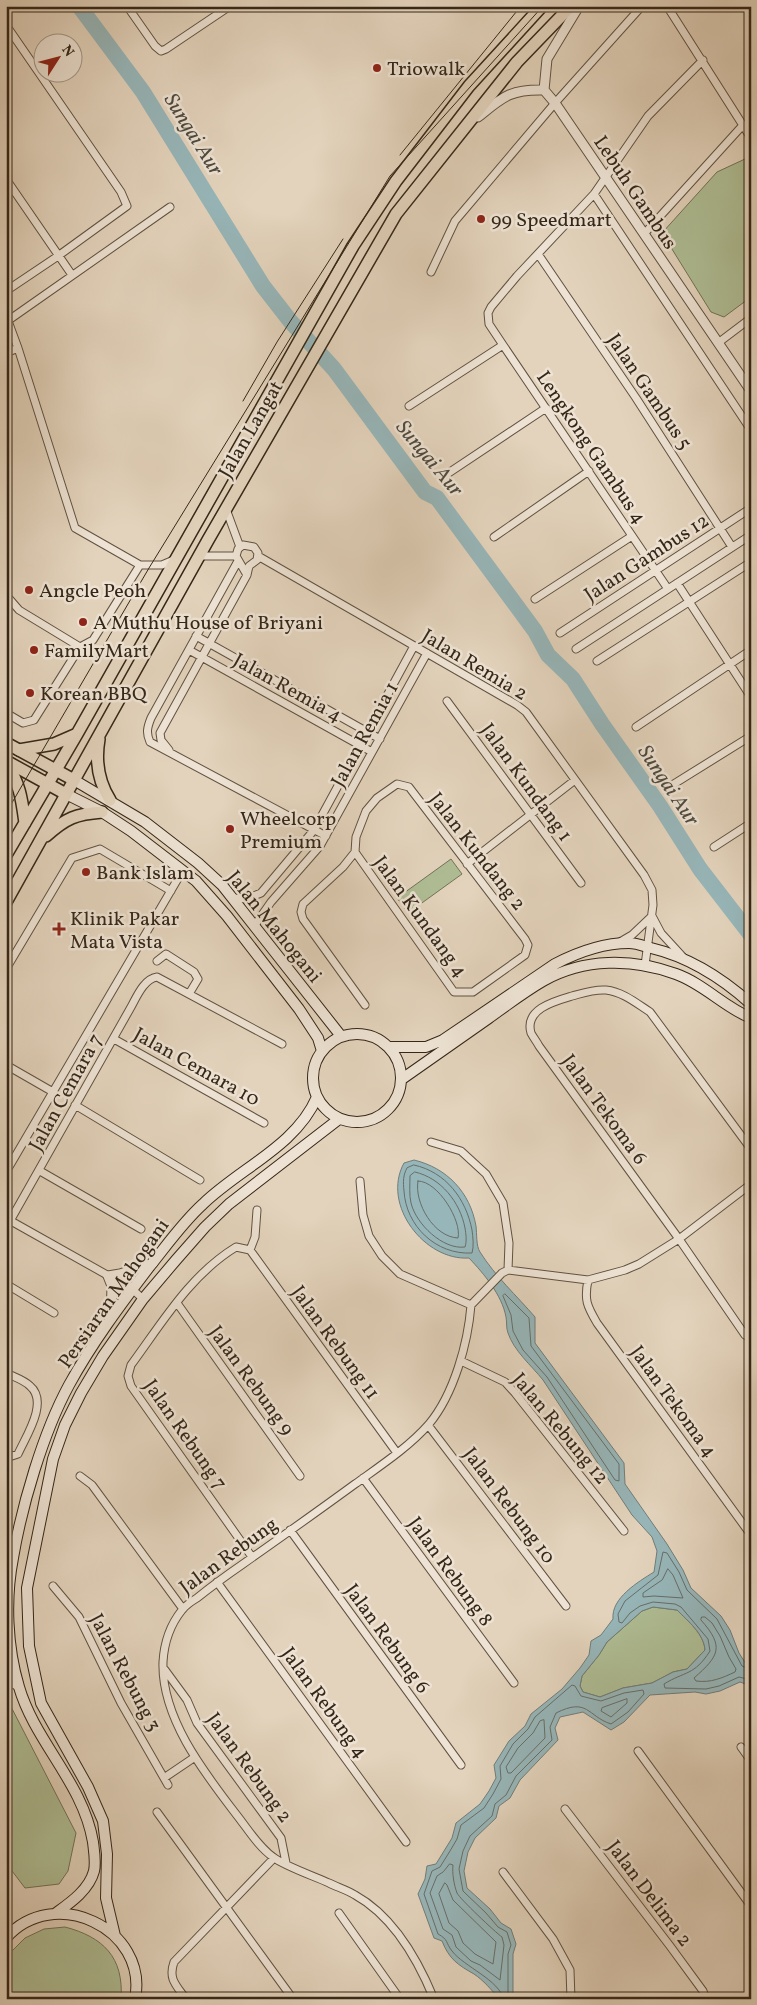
<svg xmlns="http://www.w3.org/2000/svg" width="757" height="2005" viewBox="0 0 757 2005" font-family="Vollkorn,serif">
<style>
.green{fill:#afbd94;stroke:#727256}
.water{fill:#97b6b9;stroke:#707d79;fill-rule:evenodd}
.lines{fill:none;stroke-linecap:round;stroke-linejoin:round}
.shore{stroke:#666e68;stroke-width:1}
.river{stroke:#97b6b9;stroke-width:16}
.minor-casing{stroke:#605241;stroke-width:9}
.tertiary-casing{stroke:#605241;stroke-width:11}
.secondary-casing{stroke:#352718;stroke-width:12}
.primary-casing{stroke:#352718;stroke-width:14}
.trunk-casing{stroke:#352718;stroke-width:14}
.minor{stroke:#ede2d3;stroke-width:7}
.tertiary{stroke:#ede2d3;stroke-width:9}
.secondary{stroke:#ede2d3;stroke-width:10}
.primary{stroke:#e3d3bc;stroke-width:11}
.trunk{stroke:#e3d3bc;stroke-width:11}
.tram{stroke:#352718;stroke-width:1}
.poi-dot{fill:#8f2418;stroke:#ede2d3;stroke-width:2}
.labels{text-anchor:middle;stroke-width:5;stroke-linejoin:round;paint-order:stroke}
.poi-label{font-size:20px;fill:#352718;stroke:#ede2d3;text-anchor:start}
.street-label{font-size:20px;fill:#352718;stroke:#ede2d3}
.water-label{font-size:21px;font-style:italic;fill:#4e4b40;stroke:#ede2d3}
</style>
<rect width="100%" height="100%" fill="#e3d3bc"/>
<filter id="stains"><feTurbulence type="fractalNoise" baseFrequency=".004" numOctaves="4"/><feColorMatrix values="0 0 0 0 .2 0 0 0 0 .09 0 0 0 0 .02 0 0 0 .5 -.17"/></filter>
<radialGradient id="worn" r=".72"><stop offset=".6" stop-color="#630" stop-opacity="0"/><stop offset="1" stop-color="#630" stop-opacity=".3"/></radialGradient>
<!-- green -->
<path class="green" d="M745,159l6,12v126l-27,20 -13,-5 -49,-79 55,-61z
M451,859l11,15 -54,39 -11,-15z
M653,1607l24,3c11,11 27,24 28,40l-18,19 -14,3 -21,11 -29,5 -23,9 -17,-5 -3,-6 2,-10 17,-21 8,-13 35,-31z
M6,1697l70,136 -8,38 -9,13 -34,4 -19,-25z
M65,1927c38,10 59,30 56,72h-115v-37l5,-10 14,-14 19,-9z"/>
<!-- water -->
<path class="water" d="M414,1160c33,8 56,32 62,66 1,8 0,20 4,26 15,24 37,44 55,65v26l89,120 1,21 42,60 16,26 8,18 30,28 9,14 9,23 7,11 5,2v20l-11,-4 -20,9 -14,3 -11,-2 -45,3 -26,27 -13,8 -28,-18 -23,5 -5,11 3,12 -38,40 -10,18 -11,8 -3,12 -21,20 -7,14 -4,19 3,17 23,21 11,14 10,6 5,15 -3,10v45h-14c-7,-9 -16,-19 -25,-25 -16,-9 -25,-15 -32,-33l-8,-3 -16,-44 7,-15 2,-13 9,-2 16,-26 4,-15 24,-19 9,-13 7,-13 -2,-13 15,-24 16,-15 6,-12 31,-25 18,-21 9,-13 2,-14 10,-6 12,-16c-2,-21 25,-37 41,-47l3,-21 -5,-14 -20,-22 -89,-135c-12,-15 -29,-29 -35,-47 -2,-5 -1,-11 -2,-16 -4,-22 -22,-43 -37,-59 -44,3 -88,-53 -65,-95zM653,1607l24,3c11,11 27,24 28,40l-18,19 -14,3 -21,11 -29,5 -23,9 -17,-5 -3,-6 2,-10 17,-21 8,-13 35,-31z"/>
<g class="lines">
<!-- shore -->
<path class="shore" d="M414,1165c32,7 52,34 58,65 1,7 2,17 0,23 -36,2 -66,-27 -68,-62 -1,-9 -1,-16 3,-23z
M415,1172c26,6 45,30 50,56 1,6 2,13 0,19 -22,3 -49,-23 -54,-44 -2,-8 -1,-19 -1,-27z
M418,1181c20,0 44,40 40,57 -24,-1 -44,-35 -40,-57z
M505,1294l24,24 2,28 88,118v17l-4,-1 -68,-103 -24,-27 -10,-19 -2,-16 -8,-19z
M668,1569l5,6 10,23 -29,-2 -11,1v-4l19,-13z
M702,1617h3l7,6 8,13 9,21 7,12 -1,3c-13,6 -24,11 -39,9l-2,-3c25,-22 31,-31 7,-58z
M751,1670l-9,-4 -25,-47 -30,-29 -8,-18 -12,-19 -4,-1 -5,23 -33,26 -7,13 1,8 3,1 8,-10 10,-7 13,-4 22,2 6,3 27,32 2,12c-16,25 -25,20 -46,33l1,4 41,1 13,-3 20,-9 12,3
M627,1699v4l-16,14 -10,-6 1,-3z
M544,1720l1,18 -34,35h-3l-2,-6 12,-19 15,-15 7,-12z
M450,1864l3,1c-1,8 1,20 4,28 3,6 38,39 45,44l2,8 -4,35 -20,-15 -9,-4 -15,-14 -4,-12 -9,-6 -13,-36 7,-17 6,-4z
M445,1883l2,2 6,15 43,42 -3,22 -18,-10 -12,-11 -5,-12 -9,-8 -10,-29z
M503,1999c-2,-18 -40,-33 -51,-48 -7,-9 -3,-11 -14,-17l-14,-40 8,-23 8,-4 10,-16 7,-12 4,-14 23,-17 9,-14 8,-15 -1,-13 13,-22 15,-15 7,-12 37,-32 3,1 6,10 20,5 23,-8 19,-3 1,4 -16,18 -17,12c-24,-8 -23,-27 -55,-11l-6,14 2,13 -36,36 -10,19 -11,9 -3,12 -22,20 -7,15 -4,18 4,22 23,22 12,14 9,5 4,13 -3,9v45"/>
<!-- river -->
<path class="river" d="M79,6l64,86 120,194 28,36 43,47 91,123 12,6 98,133 13,24 25,24 29,45 58,82 40,63 51,66"/>
<defs>
<path id="minor" d="M127,6l28,40 6,5 5,-2 64,-43
M667,6l84,132
M6,25l115,167 6,14 -69,50 -52,35
M6,179l66,96
M594,194l157,236
M644,234l99,-109
M538,254l98,144 96,149
M431,272l24,-51 100,-118 87,-97
M8,321l10,27 57,180 65,37h22l14,-6
M6,322l164,-115
M718,343l33,-25
M6,353l12,-5
M409,406l94,-61
M447,474l99,-66
M226,509l14,38
M494,537l95,-66
M243,545l11,2 4,6 -1,7 -8,6 -2,9 -11,-19 2,-7z
M200,556h36
M258,556l259,149 9,7 118,163 8,15 1,15 -8,60
M238,561l-87,157c-4,10 -5,15 -1,24l176,94
M677,583l74,114
M668,589l-165,-244 -14,-21 -1,-11 3,-6 26,-31 77,-82 54,-78 55,-56
M6,595l13,15 61,37
M535,599l97,-63
M560,633l191,-125
M196,636l184,103
M576,649l175,-114
M189,650l183,102
M597,661l154,-99
M447,701l134,182
M6,713l17,10 11,-3 46,-73 13,-7 47,-75
M636,727l115,-77
M169,750l-8,-10 -1,-7 87,-158
M669,787l82,-51
M714,847l37,-24
M355,852l99,140h19l52,-37 3,-10 -3,-6 -116,-152 -12,-3 -20,14 -11,13 -10,26 -1,15 -12,15 -40,37 -2,8 2,7 62,86
M467,864l108,-84
M234,898l12,1 15,-6 53,-63 100,-184
M652,916l9,17 22,24
M255,925l16,-23 49,-56 107,-193
M620,942l12,-7 20,-19
M157,961l9,-7 28,18 4,7 -9,15
M6,969l66,-111 28,-9 71,42
M114,1039l150,84
M6,1065l47,27
M75,1105l125,75
M431,1142l30,9 25,23 17,29 6,40 -1,27
M751,1149l-101,-137c-14,-9 -27,-20 -44,-22 -12,-1 -23,3 -34,6 -17,5 -48,13 -41,37 2,4 6,9 8,13l140,193 66,96 6,3
M40,1171l101,58
M6,1172l177,-302
M360,1181l3,34 6,21 13,20 18,18 71,31
M11,1221l121,68 11,10
M6,1228l125,-221c6,-11 13,-28 26,-30l125,67
M250,1250l5,-13 2,-27
M508,1270l80,10 37,-10 14,-6 40,-25 72,-55
M588,1280c-4,20 -1,26 9,43l154,212
M6,1284l48,29
M177,1303l123,173
M471,1305l31,-32 6,-3
M461,1361l44,21 10,11 109,138
M6,1373c8,4 18,7 24,13 19,16 -4,50 -12,68l-12,4
M428,1425l138,181
M80,1476l12,9 91,124
M363,1478l151,205
M290,1530l171,235
M252,1557l-121,-171 -3,-10 3,-11c31,-42 59,-90 105,-118l14,3 147,203
M217,1582l189,260
M53,1586l26,31 42,86 47,82
M165,1670l22,30 10,23 84,115 5,25
M6,1681l13,6
M741,1747l10,14
M638,1751l113,155
M164,1778l31,-21
M565,1809l105,137 33,45 3,8
M157,1812l136,187
M503,1872l50,67 17,31 1,29
M339,1913l61,86
M186,1999c-10,-14 -18,-20 -12,-37l100,-104
M434,1999c-16,-39 -41,-83 -79,-104 -8,-5 -18,-8 -26,-12 -15,-7 -45,-17 -56,-26 -14,-10 -24,-26 -34,-39 -33,-43 -78,-99 -76,-156 1,-18 7,-37 19,-52 4,-5 10,-9 15,-12 15,-12 30,-23 46,-34 37,-26 75,-53 112,-80 25,-18 54,-37 74,-60 25,-30 39,-81 42,-119"/>
<path id="tertiary" d="M579,6l-32,53 -3,31 11,13 196,288
M478,117c25,-20 32,-28 66,-27
M111,1319l1,-33 -4,-10 12,-2 33,-11"/>
<path id="secondary" d="M74,780l71,42 53,41 24,22 119,151
M66,794l36,18 29,19 65,50 31,35 72,93 19,29 4,13
M313 1078a44 44 0 1 1 88 0a44 44 0 1 1-88 0Z
M389,1047h37l17,-7 112,-76c23,-12 48,-21 74,-21 7,0 15,3 22,5 38,9 71,30 100,56
M402,1079c29,-20 58,-41 87,-61 18,-13 35,-26 54,-37 41,-23 89,-23 133,-7 28,10 48,33 75,44
M56,1913c14,-10 33,-23 38,-42 2,-9 0,-20 -1,-29 -10,-59 -58,-100 -74,-155 -12,-40 -14,-88 -6,-129 9,-53 30,-125 56,-173 23,-42 52,-81 81,-119 17,-21 33,-44 53,-62 37,-36 93,-58 114,-107
M115,1936l-9,-38 1,-44 -4,-33 -15,-34 -47,-84 -12,-57 -2,-58 26,-129 12,-34 16,-32 22,-37 40,-57 33,-39 29,-33 24,-23 110,-85
M6,1938c47,-54 143,-10 129,61"/>
<path id="primary" d="M6,743l68,37
M6,761l60,33"/>
<path id="trunk" d="M99,739c-4,23 -1,42 11,61
M19,750l35,-6 23,-10
M6,764c14,18 16,37 19,59
M46,836c20,-18 30,-22 56,-24
M6,855l71,-121 276,-488 43,-65 73,-95 73,-80
M6,902l202,-362 188,-326 121,-152 54,-56"/>
</defs>
<!-- minor casing -->
<use href="#minor" class="minor-casing"/>
<!-- tertiary casing -->
<use href="#tertiary" class="tertiary-casing"/>
<!-- secondary casing -->
<use href="#secondary" class="secondary-casing"/>
<!-- primary casing -->
<use href="#primary" class="primary-casing"/>
<!-- trunk casing -->
<use href="#trunk" class="trunk-casing"/>
<!-- minor -->
<use href="#minor" class="minor"/>
<!-- tertiary -->
<use href="#tertiary" class="tertiary"/>
<!-- secondary -->
<use href="#secondary" class="secondary"/>
<!-- primary -->
<use href="#primary" class="primary"/>
<!-- trunk -->
<use href="#trunk" class="trunk"/>
<!-- tram -->
<path class="tram" d="M400,155l121,-149
M243,401l34,-59 66,-103
M6,813l143,-245 241,-392 153,-170"/>
</g>
<!-- markers -->
<g class="poi-dot">
<circle cx="377" cy="68" r="5"/>
<circle cx="481" cy="219" r="5"/>
<circle cx="29" cy="590" r="5"/>
<circle cx="83" cy="622" r="5"/>
<circle cx="34" cy="650" r="5"/>
<circle cx="30" cy="693" r="5"/>
<circle cx="230" cy="829" r="5"/>
<circle cx="86" cy="872" r="5"/>
<path d="M56.5 921.5h5v5h5v5h-5v5h-5v-5h-5v-5h5z"/>
</g>
<g class="labels">
<!-- poi labels -->
<g class="poi-label">
<text x="387" y="75">Triowalk</text>
<text x="491" y="226">99 Speedmart</text>
<text x="39" y="597">Angcle Peoh</text>
<text x="93" y="629">A Muthu House of Briyani</text>
<text x="44" y="657">FamilyMart</text>
<text x="40" y="700">Korean BBQ</text>
<text x="240" y="825">Wheelcorp<tspan x="240" dy="23">Premium</tspan></text>
<text x="96" y="879">Bank Islam</text>
<text x="70" y="925">Klinik Pakar<tspan x="70" dy="23">Mata Vista</tspan></text>
</g>
<!-- street labels -->
<g class="street-label">
<text transform="translate(636 192) rotate(56)" y="7">Lebuh Gambus</text>
<text transform="translate(650 391) rotate(56)" y="7">Jalan Gambus 5</text>
<text transform="translate(250 429) rotate(-60)" y="7">Jalan Langat</text>
<text transform="translate(592 447) rotate(56)" y="7">Lengkong Gambus 4</text>
<text transform="translate(646 557) rotate(-33)" y="7">Jalan Gambus 12</text>
<text transform="translate(475 664) rotate(31)" y="7">Jalan Remia 2</text>
<text transform="translate(288 687) rotate(29)" y="7">Jalan Remia 4</text>
<text transform="translate(364 734) rotate(-61)" y="7">Jalan Remia 1</text>
<text transform="translate(527 782) rotate(54)" y="7">Jalan Kundang 1</text>
<text transform="translate(478 851) rotate(52)" y="7">Jalan Kundang 2</text>
<text transform="translate(421 916) rotate(54)" y="7">Jalan Kundang 4</text>
<text transform="translate(275 926) rotate(51)" y="7">Jalan Mahogani</text>
<text transform="translate(197 1066) rotate(29)" y="7">Jalan Cemara 10</text>
<text transform="translate(65 1092) rotate(-61)" y="7">Jalan Cemara 7</text>
<text transform="translate(605 1109) rotate(54)" y="7">Jalan Tekoma 6</text>
<text transform="translate(113 1293) rotate(-55)" y="7">Persiaran Mahogani</text>
<text transform="translate(336 1342) rotate(54)" y="7">Jalan Rebung 11</text>
<text transform="translate(252 1380) rotate(54)" y="7">Jalan Rebung 9</text>
<text transform="translate(674 1401) rotate(54)" y="7">Jalan Tekoma 4</text>
<text transform="translate(561 1428) rotate(50)" y="7">Jalan Rebung 12</text>
<text transform="translate(186 1434) rotate(55)" y="7">Jalan Rebung 7</text>
<text transform="translate(510 1505) rotate(53)" y="7">Jalan Rebung 10</text>
<text transform="translate(228 1555) rotate(-36)" y="7">Jalan Rebung</text>
<text transform="translate(451 1571) rotate(54)" y="7">Jalan Rebung 8</text>
<text transform="translate(388 1638) rotate(54)" y="7">Jalan Rebung 6</text>
<text transform="translate(126 1672) rotate(62)" y="7">Jalan Rebung 3</text>
<text transform="translate(325 1702) rotate(54)" y="7">Jalan Rebung 4</text>
<text transform="translate(250 1767) rotate(54)" y="7">Jalan Rebung 2</text>
<text transform="translate(650 1893) rotate(53)" y="7">Jalan Delima 2</text>
</g>
<!-- water labels -->
<g class="water-label">
<text transform="translate(194 134) rotate(58)" y="7">Sungai Aur</text>
<text transform="translate(430 458) rotate(50)" y="7">Sungai Aur</text>
<text transform="translate(669 785) rotate(56)" y="7">Sungai Aur</text>
</g>
</g>
<!-- margin -->
<rect width="757" height="2005" fill="none" stroke="#e3d3bc" stroke-width="25"/>
<rect x="8" y="8" width="742" height="1990" fill="none" stroke="#352718" stroke-width="2.5"/>
<rect x="12" y="12" width="732" height="1980" fill="none" stroke="#352718"/>
<!-- north arrow -->
<g transform="translate(58 58) rotate(54)"><circle r="24" fill="#ede2d3" stroke="#a39788"/>
<path d="M0-4L9 19L0 12L-9 19Z" fill="#8f2418"/>
<text y="-8" font-size="14" font-weight="bold" text-anchor="middle" fill="#352718">N</text>
</g>
<rect width="100%" height="100%" filter="url(#stains)"/>
<rect width="100%" height="100%" fill="url(#worn)"/>
</svg>
